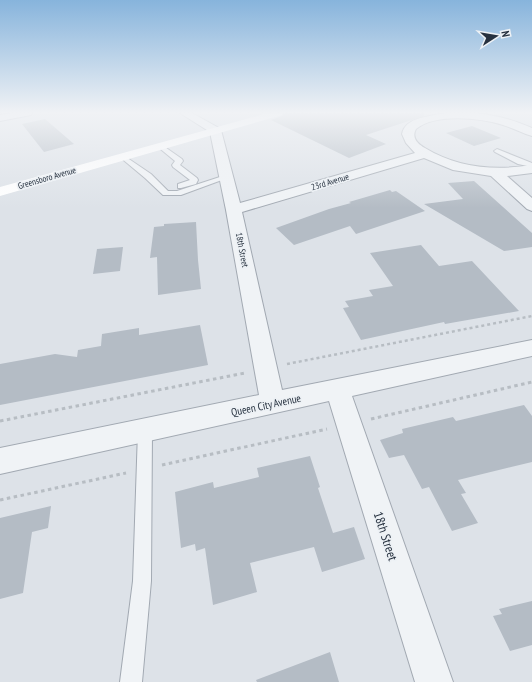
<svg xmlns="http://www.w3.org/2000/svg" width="532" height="682" viewBox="0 0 532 682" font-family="'PT Sans Narrow',sans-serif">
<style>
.building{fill:#b4bcc5}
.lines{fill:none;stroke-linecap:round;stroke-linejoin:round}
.service-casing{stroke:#a2a9b2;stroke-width:2}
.minor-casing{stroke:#a2a9b2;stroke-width:2}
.path-far2{stroke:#b7bdc3;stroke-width:1.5;stroke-dasharray:1.5 1.5;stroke-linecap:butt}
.path-far1{stroke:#b7bdc3;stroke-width:2.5;stroke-dasharray:3 3;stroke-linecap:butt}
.path{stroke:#b7bdc3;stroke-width:3;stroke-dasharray:3.5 3.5;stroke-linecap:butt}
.service{fill:#f0f3f6;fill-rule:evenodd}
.minor{fill:#f0f3f6;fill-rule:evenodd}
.secondary{fill:#fff;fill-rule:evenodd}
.labels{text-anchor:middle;stroke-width:3.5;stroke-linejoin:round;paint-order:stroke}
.far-street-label{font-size:9px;fill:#26313f;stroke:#edf1f5}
.street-label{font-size:11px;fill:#26313f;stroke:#edf1f5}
.near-street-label{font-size:13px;fill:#26313f;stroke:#edf1f5}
</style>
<rect width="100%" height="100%" fill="#dde2e8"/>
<!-- building -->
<path class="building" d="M284,113h140v3l-58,19 20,9 -37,14 -78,-38 11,-4z
M45,119l29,25 -30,8 -22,-28z
M472,126l29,12 -27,8 -28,-13z
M474,181l58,52v14l-28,4 -80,-47 39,-5 -15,-16z
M390,190l2,2 4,-1 29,20 -69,23 -6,-8 -56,19 -18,-17 53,-19 22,-6 -2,-1z
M196,222l2,38 3,29 -43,6 -1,-38 -7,1 4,-31 10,-1v-2z
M421,245l18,21 33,-5 47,50 -74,13 -1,-2 -83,18 -18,-32 6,-1 -4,-6 28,-5 -4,-6 24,-4 -23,-33z
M123,247l-3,24 -27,3 4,-25z
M200,325l8,40 -208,40v-41l55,-10 22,3 1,-7 23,-4 1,-12 37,-6v7z
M524,405l8,11v46l-74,18 8,13 -5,1 17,29 -26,8 -23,-44 -7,2 -18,-34 -15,3 -9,-18 23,-7 -1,-4 51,-12 3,4z
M310,456l10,31 -2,1 15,45 21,-6 11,32 -43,13 -8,-25 -64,16 7,29 -44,13 -8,-57 -9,3 -1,-7 -14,4 -6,-56 38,-10 1,6 45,-11 -2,-9z
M51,506l-3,22 -16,4 -9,61 -23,6v-81z
M532,601v44l-22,6 -17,-35 9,-2 -3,-5z
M330,652l9,30h-82l-1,-2z"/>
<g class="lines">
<defs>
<path id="service" d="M158,145h4l20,14 1,2 -3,4 17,13 1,2 -2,4 -15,4h-3v-4l12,-4 -17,-13 -1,-2 3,-4 -17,-14z
M497,149l35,14v4l-14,-3 -23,-12 -1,-1z
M123,155l28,19 17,17h9l49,-16 4,2 -49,18h-18l-18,-17 -24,-20v-2z
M145,425l5,1 2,5 -1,150 -9,101h-22l13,-101 5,-150 2,-5z"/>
<path id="minor" d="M12,113h20l-1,2 -31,6v-6z
M180,113h12l27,15 2,2 19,73 175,-50 -9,-10 -4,-9c2,-11 13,-15 23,-17 36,-9 73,-4 107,11v8c-10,-3 -19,-8 -29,-11 -23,-7 -67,-12 -87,4 -5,9 2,15 9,19 33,20 70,23 107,17v8l-25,3 25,22v13l-5,-2 -36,-33 -38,-6 -29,-12 -182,54 40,178 250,-50v16l-180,40 101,286h-38l-86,-281 -329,73v-26l259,-53 -33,-185 -16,-78z"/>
</defs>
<!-- service casing -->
<use href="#service" class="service-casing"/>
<!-- minor casing -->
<use href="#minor" class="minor-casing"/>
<!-- path-far2 -->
<path class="path-far2" d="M292,120l24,-7"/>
<!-- path-far1 -->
<path class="path-far1" d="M287,364l245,-48"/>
<!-- path -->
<path class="path" d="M371,419l161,-37
M0,421l245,-48
M162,465l165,-36
M0,500l126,-27"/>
<!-- service -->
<use href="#service" class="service"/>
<!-- minor -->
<use href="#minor" class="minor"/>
<!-- secondary -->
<path class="secondary" d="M268,113h15l-1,2 -282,81v-9z"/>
</g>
<!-- sky -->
<linearGradient id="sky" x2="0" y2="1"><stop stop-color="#87b4dc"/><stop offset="0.54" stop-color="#f0f2f5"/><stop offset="1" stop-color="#f0f2f5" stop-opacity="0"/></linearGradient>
<rect width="532" height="208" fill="url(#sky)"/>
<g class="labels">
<!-- far-street labels -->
<g class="far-street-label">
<text transform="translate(47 178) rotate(-16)" y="3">Greensboro Avenue</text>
<text transform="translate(330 182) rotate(-17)" y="3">23rd Avenue</text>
<text transform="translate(242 250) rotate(79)" y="3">18th Street</text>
</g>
<!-- street labels -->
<g class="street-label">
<text transform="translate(266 405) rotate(-12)" y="4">Queen City Avenue</text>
</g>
<!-- near-street labels -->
<g class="near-street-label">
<text transform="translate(386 536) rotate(72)" y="5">18th Street</text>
</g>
</g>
<!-- north arrow -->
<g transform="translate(496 36) rotate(78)" stroke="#edf1f5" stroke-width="3" paint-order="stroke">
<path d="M0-3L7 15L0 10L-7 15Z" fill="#26313f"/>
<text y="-6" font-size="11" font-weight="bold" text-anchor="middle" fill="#26313f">N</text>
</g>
</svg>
